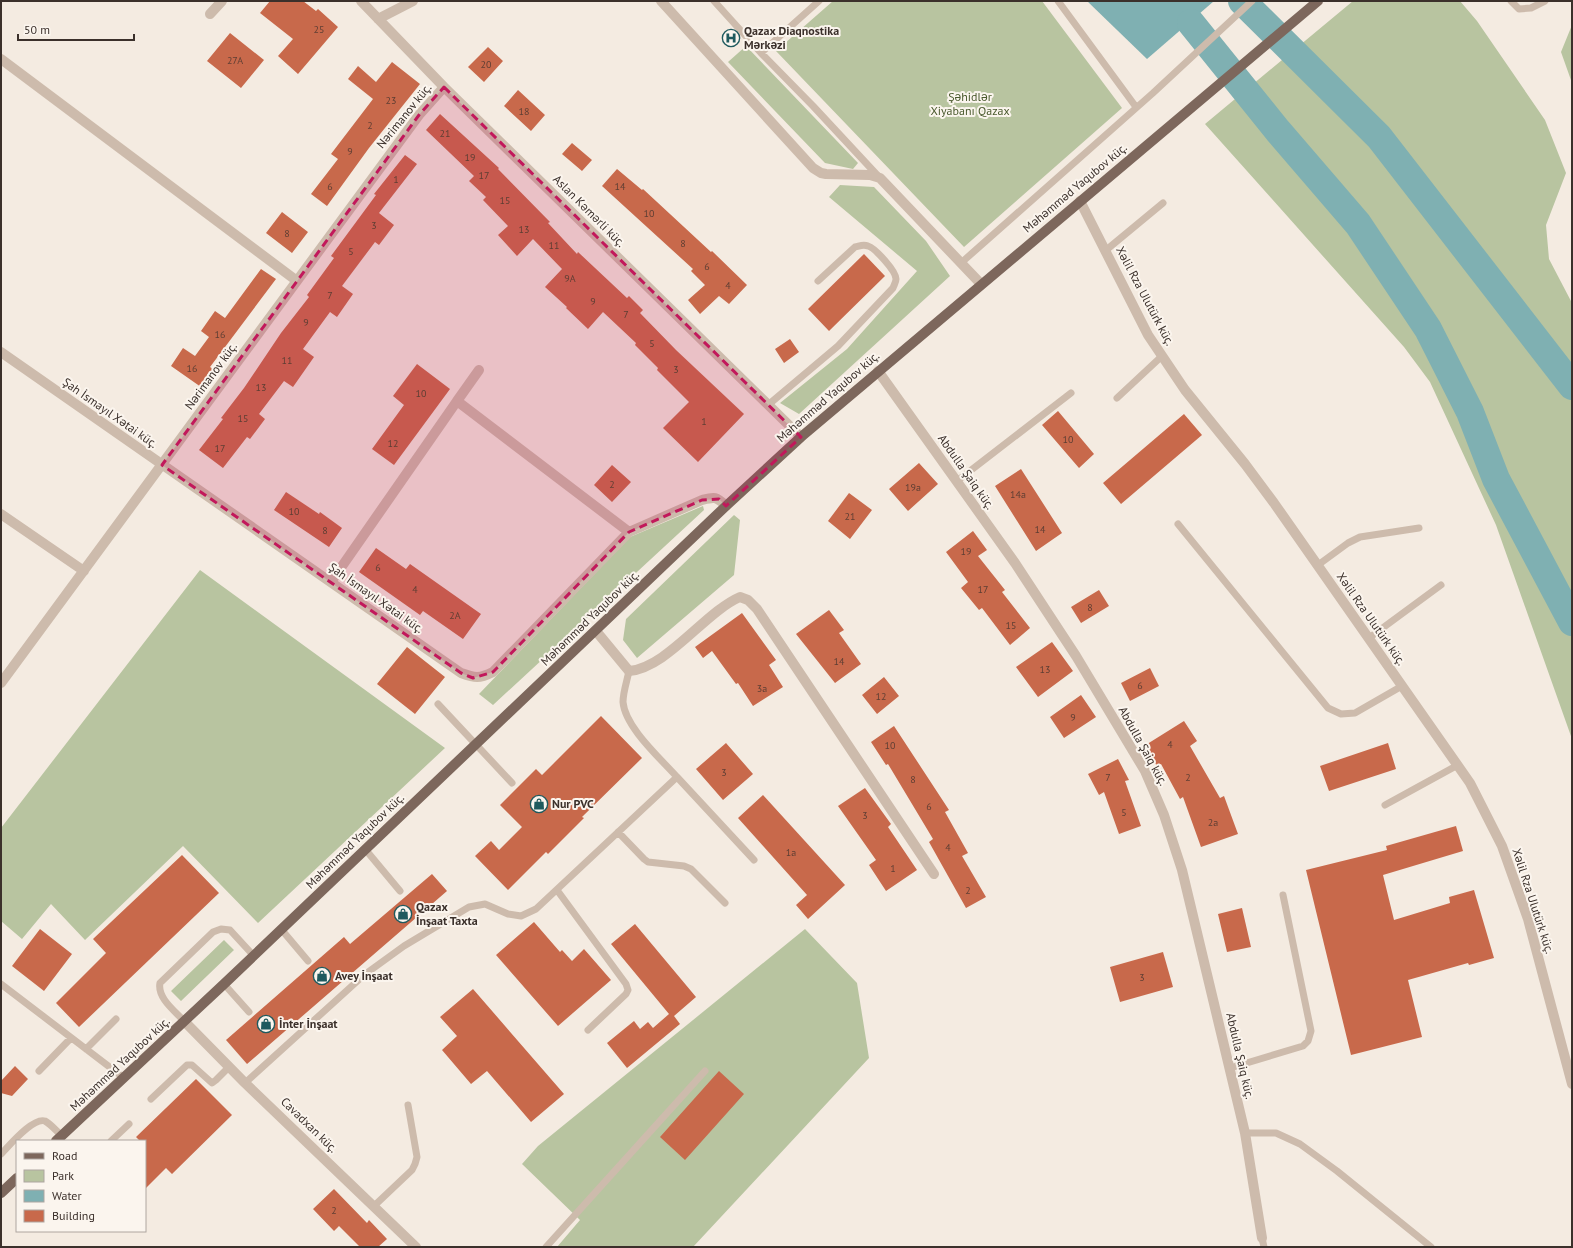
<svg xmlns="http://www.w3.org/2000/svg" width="1573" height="1248" viewBox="0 0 1573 1248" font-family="'PT Sans',sans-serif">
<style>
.green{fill:#b8c4a0}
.water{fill:#7fb0b2}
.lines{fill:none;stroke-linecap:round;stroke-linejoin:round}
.river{stroke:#7fb0b2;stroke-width:28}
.building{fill:#c8694b}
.service{stroke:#cdbbac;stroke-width:7}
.minor{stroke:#cdbbac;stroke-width:10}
.primary{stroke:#7d675c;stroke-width:10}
.marked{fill:#c2185b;fill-opacity:0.2;stroke:#c2185b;stroke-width:3;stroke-dasharray:8 5;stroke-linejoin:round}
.labels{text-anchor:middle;stroke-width:4;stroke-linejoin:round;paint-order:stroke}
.number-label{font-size:10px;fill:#5e3e33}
.poi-label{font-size:12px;font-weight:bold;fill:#3b302b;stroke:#fbf5ee;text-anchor:start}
.park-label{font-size:12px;fill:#4a5a2e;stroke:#fbf5ee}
.street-label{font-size:12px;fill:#3b302b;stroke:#fbf5ee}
</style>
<rect width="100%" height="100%" fill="#f4ebe1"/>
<!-- green -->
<path class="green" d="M833,1h209l80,107 -158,139 -188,-196z
M1353,1h107l17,20 68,99 21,53 -20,52 3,34 23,44v436l-76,-214 -66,-143 -26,-35 -199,-223z
M1572,25v58l-11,-31z
M746,46l112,117 -5,6 -28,-6 -97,-101z
M840,185l34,2 52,54 24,35 -151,138 -19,-11 67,-54 70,-78 -88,-74z
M703,506l1,4 -211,195 -14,-11 151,-157z
M734,515l6,5 -6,55 -97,83 -14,-18 3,-21z
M200,570l245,178 -187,175 -75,-77 -98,94 -34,-36 -29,35 -21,-18v-93z
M805,929l52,54 12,75 -176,189h-136l23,-27 -58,-56 16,-18z
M224,940l10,10 -53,51 -10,-10z"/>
<!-- water -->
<path class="water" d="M1087,1h127l-67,58z"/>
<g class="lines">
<!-- river -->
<path class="river" d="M1242,1l137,136 193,249
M1191,23l87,108 80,93 70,105 42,83 26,67 76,143"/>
</g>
<!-- building -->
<path class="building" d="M270,1h33l13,10 2,-2 20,18 -40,47 -20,-18 15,-17 -33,-26z
M230,33l34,27 -23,28 -34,-27z
M488,47l15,14 -19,21 -16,-15z
M392,62l28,22 -51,64 -42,58 -16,-12 27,-35 -7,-5 42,-55 -25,-20 10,-13 18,16z
M518,90l27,25 -14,16 -27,-25z
M440,114l59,54 -1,1 52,53 -2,1 29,31 1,-2 49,46 2,-2 14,14 -3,3 36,37 68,64 -46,48 -35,-34 26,-26 -32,-32 1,-2 -23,-23 1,-2 -33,-31 -15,17 -22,-21 1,-1 -22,-20 17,-18 -29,-30 -16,17 -19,-21 10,-9 -25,-26 3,-3 -17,-16 5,-5 -48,-46z
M572,143l20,17 -10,11 -20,-17z
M405,155l12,9 -38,49 15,12 -15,20 -4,-3 -33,44 11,8 -16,23 -7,-5 -27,37 11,8 -21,30 -9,-6 -25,33 6,5 -15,20 -3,-2 -24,31 -24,-18 24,-31 -2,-1 23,-30 37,-55 28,-36 -2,-2 27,-37 -3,-2 45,-61 -2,-1z
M617,169l25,21 1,-1 68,63 1,-1 35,34 -18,19 -10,-8 -19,18 -12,-14 17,-15 -14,-14 2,-2 -91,-83z
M282,212l26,20 -16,21 -26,-20z
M864,254l21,22 -56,55 -21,-22z
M261,269l15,10 -66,88 3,2 -12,18 -30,-21 12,-18 12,8 14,-19 -8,-6 14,-20 10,7z
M790,339l9,13 -15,11 -9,-14z
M417,364l33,25 -56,76 -22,-16 32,-44 -11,-9z
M1058,411l36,43 -15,14 -37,-43z
M1184,414l18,21 -81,69 -18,-21z
M919,463l19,21 -30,27 -19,-22z
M612,465l19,17 -19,20 -18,-17z
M1021,469l41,64 -26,18 -41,-65z
M286,492l33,22 1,-2 22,16 -13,19 -55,-37z
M849,493l23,17 -22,29 -22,-18z
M973,531l14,19 -9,6 27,34 -3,2 28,36 -20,17 -28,-37 -3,2 -18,-22 7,-6 -22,-30z
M376,548l30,21 4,-5 71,50 -18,25 -40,-28 -3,4 -61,-43z
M1099,590l10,16 -28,17 -10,-16z
M829,610l15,20 -5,3 22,31 -26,19 -39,-49z
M742,613l34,47 -7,5 14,22 -30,19 -15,-23 -2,1 -24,-33 -9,7 -8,-11z
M1052,642l21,29 -35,26 -22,-30z
M407,647l38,30 -30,37 -38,-30z
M1150,668l9,18 -29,15 -9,-18z
M884,677l15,19 -22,18 -15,-19z
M1081,695l15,22 -32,21 -14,-21z
M601,716l41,42 -60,59 2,1 -36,36 -2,-2 -38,38 -33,-34 16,-15 8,9 23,-23 -22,-22 36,-36 6,6z
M1184,721l13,20 -7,5 30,52 4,-2 14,38 -37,13 -18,-50 -3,2 -19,-35 -4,2 -13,-20z
M894,726l55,84 -4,2 23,41 -6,3 24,41 -20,11 -37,-66 4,-3 -45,-75 -2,1 -15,-23z
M726,743l27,31 -30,26 -27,-31z
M1388,743l8,26 -67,22 -9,-25z
M1118,759l11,21 -4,1 16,45 -22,8 -15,-42 -5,3 -11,-21z
M865,788l26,36 -3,3 29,43 -31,21 -17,-26 7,-5 -38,-54z
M763,795l82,90 -37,34 -12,-14 11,-10 -69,-77z
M1456,826l7,25 -80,24 11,45 56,-17 -1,-6 25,-7 20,68 -25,7 -1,-2 -60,17 14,57 -71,18 -45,-185 81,-20 -1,-4z
M182,855l37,38 -140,134 -23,-24 50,-50 -13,-14z
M432,874l15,17 -200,173 -21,-24 118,-103 6,7z
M1242,908l9,39 -24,5 -9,-38z
M534,922l26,30 2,-2 10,11 12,-12 27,31 -53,46 -62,-71z
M635,924l61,73 -22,19 6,8 -53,44 -20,-25 27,-22 6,8 8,-7 5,6 16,-14 -58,-70z
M40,929l32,25 -28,37 -32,-25z
M1163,952l10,35 -53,15 -10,-35z
M473,989l91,105 -33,28 -44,-51 -16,13 -29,-34 15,-14 -17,-19z
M15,1066l13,13 -16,17 -11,-3v-12z
M719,1071l25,23 -59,66 -25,-23z
M196,1079l36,36 -60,59 -6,-6 -21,21v-48h-5l-4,-4z
M334,1189l33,34 2,-3 18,19 -9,8h-18l-21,-21 -5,5 -21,-22z"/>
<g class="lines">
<!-- service -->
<path class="service" d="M714,1l47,52
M819,1l-58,52 52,53 66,71
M1058,1l78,106
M1511,1l8,8 12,-1 14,-7
M1105,251l58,-48
M961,263l192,-170 99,-92
M1117,398l45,-42
M768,405l70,-59 55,-58c1,-3 3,-6 3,-9 0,-8 -21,-31 -28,-33 -5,-2 -8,0 -13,1l-37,34
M957,481l114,-88
M1178,524l150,184 13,6 14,-1 47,-27
M1318,565l30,-22 12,-6 59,-9
M1369,638l72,-53
M438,704l74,79
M677,777l77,83
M1385,805l73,-40
M618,832l26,27 4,3 36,4 7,3 34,34
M365,849l35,42
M557,890l69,94 2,6 -2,4 -38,36
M281,929l27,32
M1,984l123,94
M224,984l25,28
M184,1021c-9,-10 -27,-23 -24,-38l53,-51 8,-3 9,1 23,25
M86,1049l30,-30
M1230,1068l73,-22 5,-5 3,-10 -28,-136
M39,1071l32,-33
M245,1083l119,-108 40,-29 65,-39 16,-3 23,10 13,2 15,-7 141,-132c-17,-19 -52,-50 -54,-75 0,-10 4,-21 6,-31
M151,1099l36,-34h5l20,18 4,-3 13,-13
M1245,1133h31l24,11 37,27 94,76
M111,1141l18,-17
M1,1154c8,-8 32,-37 44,-33 6,3 12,11 17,15
M374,1206l38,-36 3,-6 2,-7 -9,-52
M1262,1238l2,9
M546,1247l159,-176"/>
<!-- minor -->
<path class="minor" d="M361,1l83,86 357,350
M661,1l152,167 8,5 5,1 44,1 10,3 101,106
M210,14l12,-13
M378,19l35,-18
M1,59l296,222
M1080,201l68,134 37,55 60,74 29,39 196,280 32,63 26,73 44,165
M1,352l460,321c14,5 18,6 32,-1l136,-140 73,-32c12,-3 14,-4 24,6
M878,371l137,192 61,93 69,115 19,44 18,55 63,263 17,105
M457,401l22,-31
M1,514l83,57
M331,582l126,-181 172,131
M596,631l33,40c38,-3 76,-59 111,-74l8,3 9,9 177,265
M1,683l418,-568 25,-28
M184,1021l61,62 171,164"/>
<!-- primary -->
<path class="primary" d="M56,1141l168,-157 502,-478 75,-69 517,-436
M1,1193l16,-15"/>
</g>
<!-- marked area -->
<path class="marked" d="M444,87l357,350 -75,69 -7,-7 -17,1 -73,32 -136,140 -20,6 -12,-5 -299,-208 257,-350z"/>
<!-- icons -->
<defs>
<symbol id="hospital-ring" viewBox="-11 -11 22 22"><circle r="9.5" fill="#fbf5ee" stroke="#1f5a5e" stroke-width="1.5"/><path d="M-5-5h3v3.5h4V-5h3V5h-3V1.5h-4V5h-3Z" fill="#1f5a5e"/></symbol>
<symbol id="shop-ring" viewBox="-11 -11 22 22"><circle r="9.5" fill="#fbf5ee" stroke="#1f5a5e" stroke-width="1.5"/><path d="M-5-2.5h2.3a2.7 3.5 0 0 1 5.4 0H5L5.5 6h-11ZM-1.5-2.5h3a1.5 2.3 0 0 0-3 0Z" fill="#1f5a5e"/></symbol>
</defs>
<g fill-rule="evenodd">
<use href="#hospital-ring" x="721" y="28" width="20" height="20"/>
<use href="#shop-ring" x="529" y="794" width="20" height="20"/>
<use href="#shop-ring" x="393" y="904" width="20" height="20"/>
<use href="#shop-ring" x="312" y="966" width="20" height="20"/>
<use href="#shop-ring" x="256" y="1014" width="20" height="20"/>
</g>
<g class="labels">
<!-- number labels -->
<g class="number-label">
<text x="319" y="33">25</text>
<text x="235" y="64">27A</text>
<text x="486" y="68">20</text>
<text x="391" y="104">23</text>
<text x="524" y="115">18</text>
<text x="370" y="129">2</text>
<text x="445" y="137">21</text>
<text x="350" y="155">9</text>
<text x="470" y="161">19</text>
<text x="484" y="179">17</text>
<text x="396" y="183">1</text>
<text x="330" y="190">6</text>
<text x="620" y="190">14</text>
<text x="505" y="204">15</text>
<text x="649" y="217">10</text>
<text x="374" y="229">3</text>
<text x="524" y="233">13</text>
<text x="287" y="237">8</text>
<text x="683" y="247">8</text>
<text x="554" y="249">11</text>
<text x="351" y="255">5</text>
<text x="707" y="270">6</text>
<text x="570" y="282">9A</text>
<text x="728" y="289">4</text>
<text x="330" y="299">7</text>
<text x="593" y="305">9</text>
<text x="626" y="318">7</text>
<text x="306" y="326">9</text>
<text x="220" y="338">16</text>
<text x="652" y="347">5</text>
<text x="287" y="364">11</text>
<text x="192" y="372">16</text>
<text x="676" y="373">3</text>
<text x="261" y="391">13</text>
<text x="421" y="397">10</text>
<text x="243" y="422">15</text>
<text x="704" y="425">1</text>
<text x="1068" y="443">10</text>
<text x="393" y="447">12</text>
<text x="220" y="452">17</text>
<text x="612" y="488">2</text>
<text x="913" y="491">19a</text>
<text x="1018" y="498">14a</text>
<text x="294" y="515">10</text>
<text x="850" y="520">21</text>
<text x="1040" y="533">14</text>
<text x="325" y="534">8</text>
<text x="966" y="555">19</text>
<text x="378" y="571">6</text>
<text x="415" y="593">4</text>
<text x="983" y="593">17</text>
<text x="1090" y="611">8</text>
<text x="455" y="619">2A</text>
<text x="1011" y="629">15</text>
<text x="839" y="665">14</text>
<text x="1045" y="673">13</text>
<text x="1140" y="689">6</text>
<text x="762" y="692">3a</text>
<text x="881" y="700">12</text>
<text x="1073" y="721">9</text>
<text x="1170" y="748">4</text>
<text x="890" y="749">10</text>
<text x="724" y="776">3</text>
<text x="1108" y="781">7</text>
<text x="1188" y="781">2</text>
<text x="913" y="783">8</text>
<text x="929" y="810">6</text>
<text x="1124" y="816">5</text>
<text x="865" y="819">3</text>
<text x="1213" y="826">2a</text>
<text x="948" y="851">4</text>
<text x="791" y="856">1a</text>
<text x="893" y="872">1</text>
<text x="968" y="894">2</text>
<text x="1142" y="981">3</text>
<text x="334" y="1214">2</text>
</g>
<!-- poi labels -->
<g class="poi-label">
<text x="744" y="35">Qazax Diaqnostika<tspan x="744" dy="14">Mərkəzi</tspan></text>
<text x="552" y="808">Nur PVC</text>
<text x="416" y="911">Qazax<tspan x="416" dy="14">İnşaat Taxta</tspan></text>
<text x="335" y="980">Avey İnşaat</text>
<text x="279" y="1028">İnter İnşaat</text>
</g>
<!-- park labels -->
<g class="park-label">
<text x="970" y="101">Şəhidlər<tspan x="970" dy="14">Xiyabanı Qazax</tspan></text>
</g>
<!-- street labels -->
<g class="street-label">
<text transform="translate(404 116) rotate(-51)" y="4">Nərimanov küç.</text>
<text transform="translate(1075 188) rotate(-40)" y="4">Məhəmməd Yaqubov küç.</text>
<text transform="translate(589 211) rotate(45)" y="4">Aslan Kəmərli küç.</text>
<text transform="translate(1145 296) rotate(62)" y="4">Xəlil Rza Ulutürk küç.</text>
<text transform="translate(211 376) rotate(-54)" y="4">Nərimanov küç.</text>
<text transform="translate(828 397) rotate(-41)" y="4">Məhəmməd Yaqubov küç.</text>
<text transform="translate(110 413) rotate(35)" y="4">Şah İsmayıl Xətai küç.</text>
<text transform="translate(966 472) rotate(55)" y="4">Abdulla Şaiq küç.</text>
<text transform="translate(376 598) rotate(35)" y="4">Şah İsmayıl Xətai küç.</text>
<text transform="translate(590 618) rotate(-44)" y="4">Məhəmməd Yaqubov küç.</text>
<text transform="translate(1371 619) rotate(55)" y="4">Xəlil Rza Ulutürk küç.</text>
<text transform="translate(1143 746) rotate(61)" y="4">Abdulla Şaiq küç.</text>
<text transform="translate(355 841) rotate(-44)" y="4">Məhəmməd Yaqubov küç.</text>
<text transform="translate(1533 901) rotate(72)" y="4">Xəlil Rza Ulutürk küç.</text>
<text transform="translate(1240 1056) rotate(77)" y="4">Abdulla Şaiq küç.</text>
<text transform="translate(120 1064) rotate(-43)" y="4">Məhəmməd Yaqubov küç.</text>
<text transform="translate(309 1125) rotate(44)" y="4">Cavadxan küç.</text>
</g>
</g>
<!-- border -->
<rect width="1573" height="1248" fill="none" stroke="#3b302b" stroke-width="4"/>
<!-- legend -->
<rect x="16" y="1140" width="130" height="92" fill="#fbf5ee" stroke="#aea6a0"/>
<rect x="24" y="1153" width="20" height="6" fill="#7d675c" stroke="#aea6a0"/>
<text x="52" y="1160" font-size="12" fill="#3b302b">Road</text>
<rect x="24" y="1170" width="20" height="12" fill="#b8c4a0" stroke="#aea6a0"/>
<text x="52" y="1180" font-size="12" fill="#3b302b">Park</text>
<rect x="24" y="1190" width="20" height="12" fill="#7fb0b2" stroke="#aea6a0"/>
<text x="52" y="1200" font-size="12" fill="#3b302b">Water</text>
<rect x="24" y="1210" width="20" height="12" fill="#c8694b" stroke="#aea6a0"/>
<text x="52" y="1220" font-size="12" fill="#3b302b">Building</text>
<!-- scale -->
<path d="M18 34v6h116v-6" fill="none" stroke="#3b302b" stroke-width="2"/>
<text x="24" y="34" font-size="12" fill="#3b302b" stroke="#fbf5ee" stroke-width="3" paint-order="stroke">50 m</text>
</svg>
